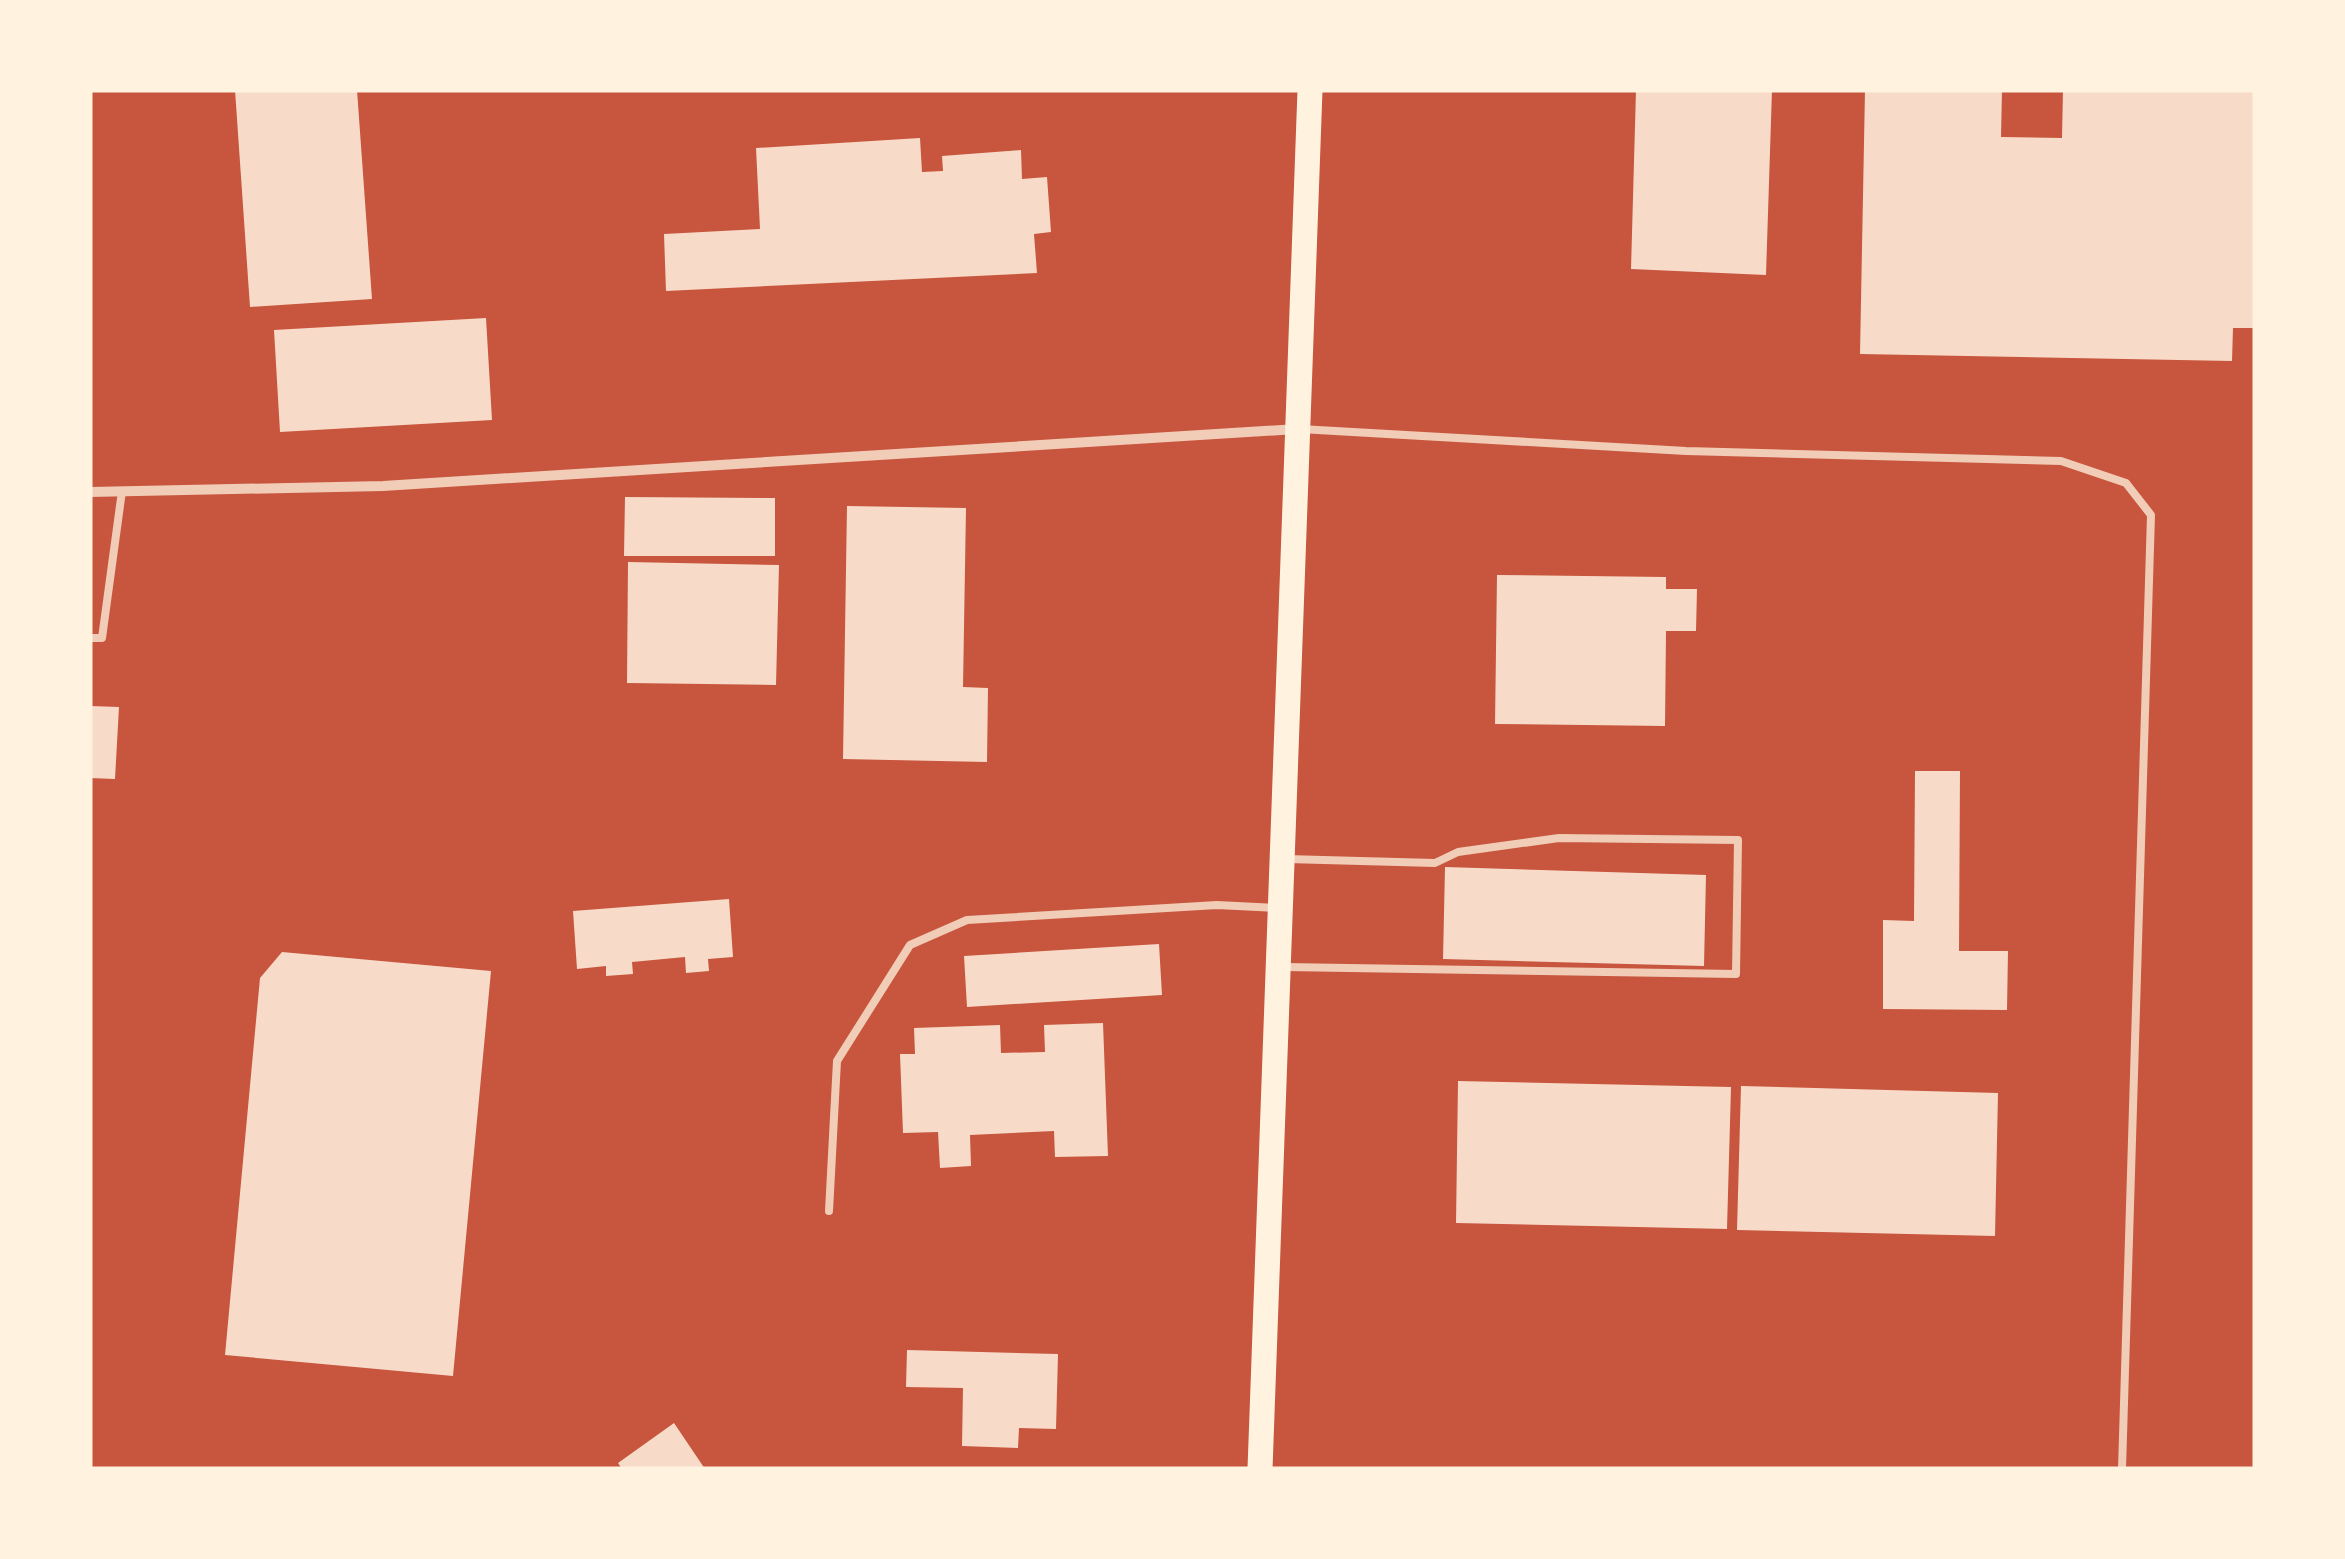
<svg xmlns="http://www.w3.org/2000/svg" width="2345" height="1559" viewBox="0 0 2345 1559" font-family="Rubik,sans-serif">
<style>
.building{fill:#f7dbc8}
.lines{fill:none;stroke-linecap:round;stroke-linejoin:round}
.service{stroke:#f1ccb7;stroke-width:8}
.minor{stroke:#f1ccb7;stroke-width:10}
.primary{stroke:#fff3e0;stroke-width:25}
</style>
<rect width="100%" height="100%" fill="#c8553d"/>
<!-- building -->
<path class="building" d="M235,90h122l15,209 -122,8z
M1636,90h136l-6,185 -135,-6z
M1865,90h137l-1,47 61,1 1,-48h192v238h-22l-1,33 -372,-7z
M920,138l2,34 21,-1 -1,-15 79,-6 1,29 25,-2 4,55 -17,2 3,39 -371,18 -2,-57 96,-5 -4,-81z
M486,318l6,102 -212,12 -6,-102z
M625,497l150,1v58h-151z
M847,506l119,2 -3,179 25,1 -1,74 -144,-3z
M628,562l151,3 -3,120 -149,-2z
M1497,575l169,2v12h31l-1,42h-30l-1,95 -170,-2z
M90,706l29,1 -4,72 -25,-1z
M1915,771h45l-1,180h49l-1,59 -124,-1v-89l31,1z
M1445,867l261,8 -2,91 -261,-7z
M729,899l4,58 -25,2 1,12 -23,2 -1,-16 -53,5 1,12 -27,2v-10l-29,3 -4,-58z
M1159,944l3,51 -195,12 -3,-51z
M282,952l209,19 -38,405 -228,-21 35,-377z
M1103,1023l5,133 -53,1 -1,-26 -84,4 1,31 -31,2 -2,-36 -35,1 -3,-79h15l-1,-26 86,-3 1,28 44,-1 -1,-27z
M1458,1081l273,6 -4,142 -271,-6z
M1741,1086l257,7 -3,143 -258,-6z
M907,1350l151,4 -2,75 -37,-1 -1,20 -56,-2 1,-58 -57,-1z
M674,1423l31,46h-83l-4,-6z"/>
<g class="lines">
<!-- service -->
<path class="service" d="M1300,429l386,22 375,10 65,22 25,32 -29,954
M90,638h12l20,-147
M1284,967l452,7 2,-134 -179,-2 -101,14 -23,11 -149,-4
M829,1211l8,-150 73,-116 57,-25 250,-15 60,3"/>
<!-- minor -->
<path class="minor" d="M90,492l293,-6 914,-57"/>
<!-- primary -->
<path class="primary" d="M1260,1469l50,-1379"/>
</g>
<!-- border -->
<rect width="2345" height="1559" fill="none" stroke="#fff3e0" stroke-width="185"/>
</svg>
